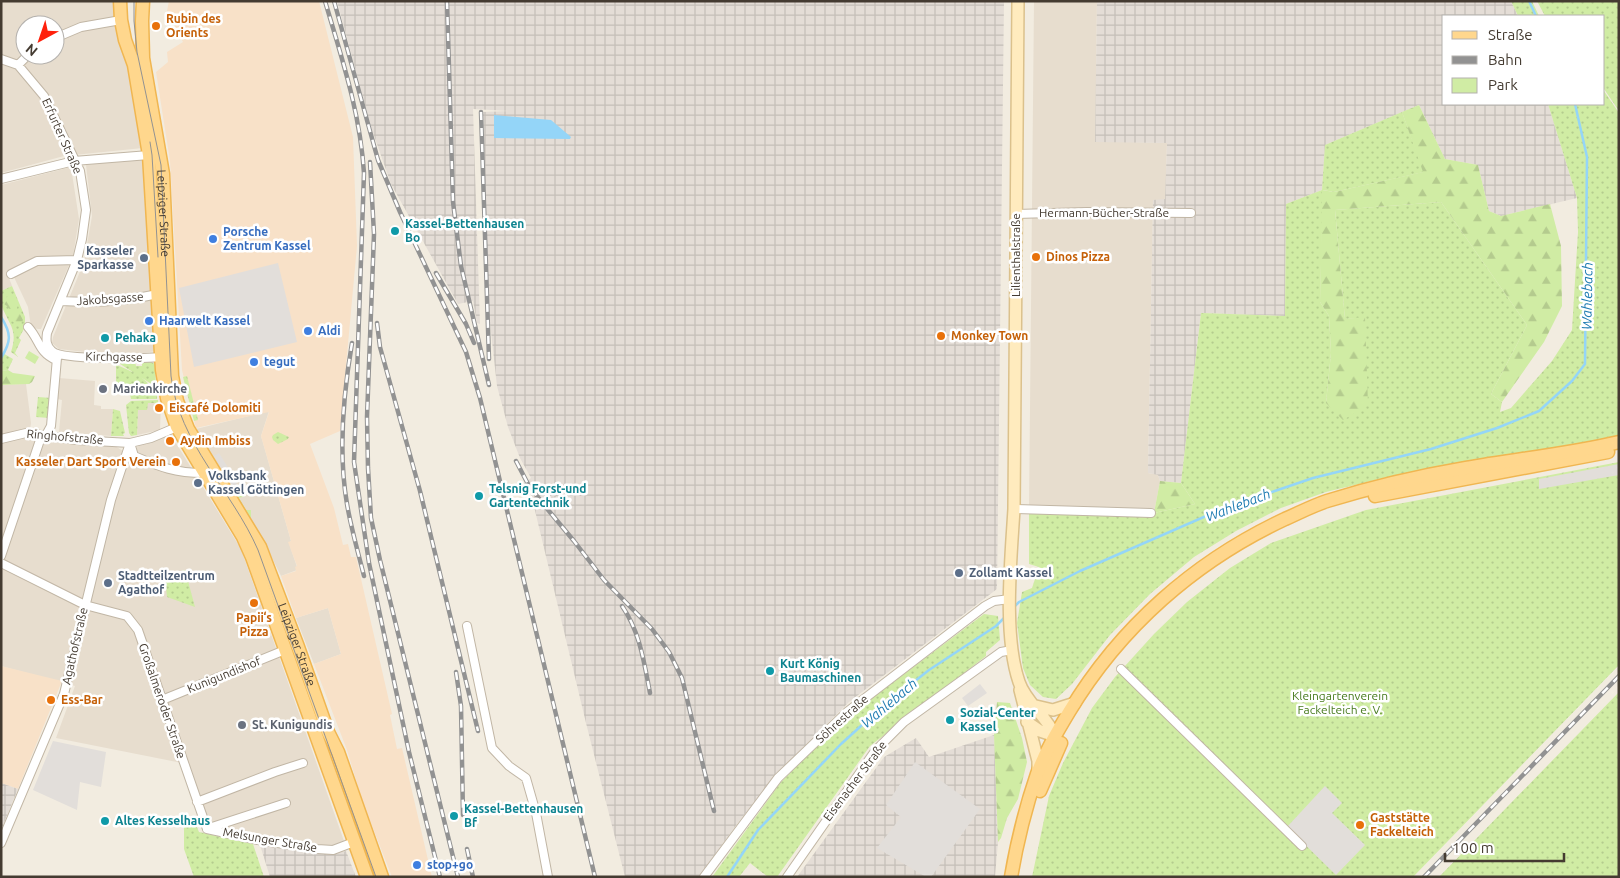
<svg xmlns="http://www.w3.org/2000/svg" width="1620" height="878" viewBox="0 0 1620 878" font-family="Ubuntu,sans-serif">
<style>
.residential{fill:#e7ddce;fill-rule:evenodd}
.commercial{fill:#f8e1c8}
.industrial{fill:url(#industrial-grid)}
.green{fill:url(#green-dots)}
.forest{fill:url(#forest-firs)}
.pitch{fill:#d0eca4}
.parking{fill:#e2deda}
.water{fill:#94d5f8}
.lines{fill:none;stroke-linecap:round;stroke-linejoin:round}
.stream{stroke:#94d5f8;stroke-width:2.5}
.street-casing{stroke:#c1b6a5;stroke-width:10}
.secondary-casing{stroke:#dbc18c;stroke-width:14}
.primary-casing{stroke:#f0b651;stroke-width:15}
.street{stroke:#fff;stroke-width:8}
.secondary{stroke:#ffebbe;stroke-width:11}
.primary{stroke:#ffd78d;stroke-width:12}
.tram{stroke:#929292;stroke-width:1}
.rail-casing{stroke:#929292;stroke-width:4.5}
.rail{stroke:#fff;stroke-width:2.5;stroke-dasharray:8;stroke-linecap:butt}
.food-dot{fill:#e8710a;stroke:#fff;stroke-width:2}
.culture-dot{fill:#0f9aa8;stroke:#fff;stroke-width:2}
.shop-dot{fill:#3f7fe0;stroke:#fff;stroke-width:2}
.service-dot{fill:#5c6f8a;stroke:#fff;stroke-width:2}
.worship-dot{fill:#6b7280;stroke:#fff;stroke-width:2}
.labels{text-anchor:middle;stroke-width:5;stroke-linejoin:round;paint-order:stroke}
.food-label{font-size:12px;font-weight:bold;fill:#c56008;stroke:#fff;text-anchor:start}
.street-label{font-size:12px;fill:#443b31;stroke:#fff}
.culture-label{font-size:12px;font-weight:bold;fill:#0d838f;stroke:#fff;text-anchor:start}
.shop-label{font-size:12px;font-weight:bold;fill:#366cbe;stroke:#fff;text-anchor:start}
.service-label{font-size:12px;font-weight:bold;fill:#4e5e75;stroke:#fff;text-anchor:start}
.worship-label{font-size:12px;font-weight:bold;fill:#5b616d;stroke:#fff;text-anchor:start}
.park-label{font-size:12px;fill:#487b1f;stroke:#fff}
.water-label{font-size:14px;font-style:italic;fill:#1f7cb2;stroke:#fff}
</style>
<defs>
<pattern id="industrial-grid" width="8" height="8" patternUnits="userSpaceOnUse" patternTransform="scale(1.25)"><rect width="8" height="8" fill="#e4ddd6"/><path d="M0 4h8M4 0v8" fill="none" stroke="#c5bfb8"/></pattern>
<pattern id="green-dots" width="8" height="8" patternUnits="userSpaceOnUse" patternTransform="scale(1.25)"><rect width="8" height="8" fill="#d0eca4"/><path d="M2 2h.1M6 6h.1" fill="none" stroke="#b4cb8e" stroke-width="1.8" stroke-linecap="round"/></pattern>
<pattern id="forest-firs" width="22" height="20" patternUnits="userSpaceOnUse" patternTransform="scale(1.25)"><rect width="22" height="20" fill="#d0eca4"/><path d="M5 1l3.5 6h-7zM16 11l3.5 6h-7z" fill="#b4cb8e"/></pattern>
</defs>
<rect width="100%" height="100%" fill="#f2ece0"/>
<!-- residential -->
<path class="residential" d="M1,1h114l15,66 13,81 -79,8 -63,17zM25,25h30v30h-30z
M1034,1h63l-2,140 72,2 -2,57h-12l-5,273 10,2 2,6 -6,32 -125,-1z
M143,160l3,1 11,190 -38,5 -60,-7 -7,-6 1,-6 31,-75 8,-46 -6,-51 30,-4z
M71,167l8,52 -6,37 -32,73h-3l-7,-2 -3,-20 -15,-32 -4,3 3,8 -11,5v-106z
M59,378l36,3 -1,24 7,1v3h12l-2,27 -52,-4 3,-32 -5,-1z
M26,384l5,39 -2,15 60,7 26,1 8,5 12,2 3,-8 33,-10 70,114 103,292 -12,5h-15l-55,-7 -53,-14 -22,-61 -131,-26 19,-52 -74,-20v-281z
M148,403h13l-1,27 -23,5 1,-26z
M269,411l-8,25 30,105 -2,2 8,24v3l-16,6 -16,-32 -60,-97 -9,-18z
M328,608l13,46 -27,10 -18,-46z"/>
<!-- commercial -->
<path class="commercial" d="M169,1h150l34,136 4,109 -17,185 -30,13 24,64 9,37 5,-1 3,13h5l36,157 -2,1 7,34 5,-1 30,129h-40l-30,-77 -15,-50 -33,-86 27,-10 -13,-46 -32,10 -15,-42 15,-5 -1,-4 2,-1 -9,-24 3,-1 -30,-105 8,-24 -73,16 -14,-58 -12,-209 -14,-89 12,-10 -1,-10 16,-10 -16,-31z
M1,666l61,15 -44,108 -17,-6z"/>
<!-- industrial -->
<path class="industrial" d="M337,1h667l-7,588 -148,113 -71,71 -41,51 -38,53h-74l-39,-154 -55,-229 -7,1 -2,-10 9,-7 -11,-20 -12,-31 -11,-41 -8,-72 -6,-202 26,-1 -36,-2 7,215 -3,-1 -4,-22 -15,3 -67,-120 -20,-57z
M1097,1h414l7,15h-74v88h104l29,94 -76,18 -12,-5 -11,-46 -33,-6 -26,-54 -94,40 -3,45 -36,14 -1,112 -84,-3 -20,170 -21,-2 -2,-6 -10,-2 5,-273 12,-1 2,-56 -72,-1z
M994,735l4,107 -3,35h-198l87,-120 32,-19 13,19z
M1,783l17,6 -17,41z
M260,845l51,8 23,1 12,-3 10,26h-86z"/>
<!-- green -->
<path class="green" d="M1511,1h21l7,15h-21z
M1537,1h82v110l-15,-22v-73h-59z
M1604,91l15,22v324l-236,41 -57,14 -45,16 -45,23 -42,26 -44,37 -40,41 -38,49 -16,15 -13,-2 -13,-12 -7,-17 -6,-45 5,-31 10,-4 7,-21 -10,-3v-52l125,1 41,-9 -14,-21 20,-170 84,3 1,-112 36,-14 3,-45 77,-33 22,60 -90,20 -11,-2 -3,112 9,14 2,37 -5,50 39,-85 -20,1 -10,-109 106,-8 86,123 -36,69 11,8 -2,10 11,-4 41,-47 20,-31 6,-98 -1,-34 -29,-94h56z
M12,286l13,31v10l-6,11 2,2 -6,13 3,4 -7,-5c7,-22 -1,-26 -9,-45 -2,-4 -1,-11 -1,-16z
M1,352l12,7 -5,11 -7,1z
M117,362h18l1,4h6v-4h9l4,2 1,23z
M116,365c12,4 36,15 38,29h3v5h-26l-1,-5h-14z
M187,376l11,44 -4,1 -11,-44z
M38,397l13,1 -2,20 -13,-1z
M158,400v3h-10l-1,7h-9l-1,25 -6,1 -2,-3 -3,-28 5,-4z
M113,409l7,2 5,22 -2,1 1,2h-13z
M278,432l11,5 -1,2 -10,5 -5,-4 -1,-3 1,-2z
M1619,462v203l-206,212h-381l17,-81 14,-33 29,-55 23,-31 39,-43 33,-32 43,-34 41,-25 95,-33z
M238,486l2,1 5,9 -6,2 7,12h5v9l-19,-30z
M185,570l10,37 -28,-10 -2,-20z
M984,614l14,2 2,24 -14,12v4l-116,90 -93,131h-9l-18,-14 -11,14h-27l69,-95 67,-66z
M1619,692v185h-180z
M192,816l7,16 54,12 11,33h-70l-10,-28v-29z"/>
<!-- forest -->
<path class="forest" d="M1419,105l26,54 33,6 11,46 12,5 49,-12 11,42 1,60 -18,36 -42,60 -11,-8 36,-69 -86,-123 -106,8 10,109 20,-2 3,88 -25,15 -17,-17 5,-50 -2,-37 -9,-14 2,-112 12,2 89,-20 -21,-60z
M9,295l6,3 3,6 -1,4 6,12 -3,5h-3l-5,-4c-2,-8 0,-12 -8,-17l-1,-4z
M8,370l5,3 22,3 -3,6 -3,2 -26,1 -2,2v-16z
M1160,481l21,2 14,21 -41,9z
M997,702l13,1 12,35 5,24 -9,37 -11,19 -6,20 -3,4 -4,-107z"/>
<!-- pitch -->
<path class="pitch" d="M29,351l10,6 -4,7 -10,-6z"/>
<!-- parking -->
<path class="parking" d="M278,263l19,79 -103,25 -15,-79z
M219,453l18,29 -1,1 2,3 -6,3 -2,-3 2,-1 -18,-29z
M1619,464v11l-80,14v-10z
M980,684l7,9 -19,13 -6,-8z
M53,741l53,11 -5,35 -21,-5 -3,28 -44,-20z
M915,762l65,47 -49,68h-5l-49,-29 24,-31 -15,-12z
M1325,786l17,17 -10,10 33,32 -29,30 -49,-48z"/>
<!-- water -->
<path class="water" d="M494,115l57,5 20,17 -1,2 -76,-1z"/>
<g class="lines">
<!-- stream -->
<path class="stream" d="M1529,1l7,15
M1,317c11,17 10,25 0,41
M1014,607l5,-5 61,-31 142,-62 91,-31 118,-29 66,-21 42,-17 33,-30 13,-17 2,-207 -12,-53
M727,877l31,-47 83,-86 41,-37 47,-37 67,-44 9,-9"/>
<defs>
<path id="street" d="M55,38l26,-11 40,-7
M1,59l17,6 26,31 36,75 6,39 -4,29 -5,21 -30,73c-1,7 -1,13 5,18 10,10 95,7 113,6
M18,65l10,-10
M1,179l73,-18 75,-6
M1016,214l71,-2 104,1
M11,274l26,-13 40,-1
M61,301c32,2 66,0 97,-7
M28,327c12,13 10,25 28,33
M1,439l25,-6 51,7 53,3 21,-5 26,-11
M130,443l4,13c26,11 41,17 70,17
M1014,509l137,4
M1,556l39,-116 6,-5 5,-9 6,-68
M1,563l84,42 42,11 11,14 69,199
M467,626l25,122 17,18 17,12 10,35 12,64
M1121,669l181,177
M162,700l123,-50
M197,802l78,-30 28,-9
M209,828l77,-25
M207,829l51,11 59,9 16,1 21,-8
M1,843l63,-149 47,-194 19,-57
M704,877l74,-99 69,-66 138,-106 9,-5 16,-2
M787,877l88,-126 29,-29 97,-70 11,-2"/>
<path id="secondary" d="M1018,1l-4,508c-3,50 -11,126 5,173 7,21 28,34 36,54
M1020,690l18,71v11
M1036,706l17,4 22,-7
M1027,722l13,9 15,5"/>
<g id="primary">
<path d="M120,1l1,19 4,20 9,25 15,90 13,215 5,28 10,29 66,110 9,20 115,320"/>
<path id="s1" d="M143,1l-1,20 1,37 20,116 9,202 5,25 11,28 72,118 38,100 30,85 10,20 44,125"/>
<path d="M1375,496l233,-44"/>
<path d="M1040,791l21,-48"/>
<path d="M1011,877c6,-35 15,-71 26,-103 8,-22 20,-42 32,-62 51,-85 126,-151 216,-193 14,-6 27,-13 42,-18 45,-14 92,-25 139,-33 50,-9 102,-14 153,-26"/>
</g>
</defs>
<!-- street casing -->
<use href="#street" class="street-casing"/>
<!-- secondary casing -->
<use href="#secondary" class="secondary-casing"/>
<!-- primary casing -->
<use href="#primary" class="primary-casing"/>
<!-- street -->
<use href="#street" class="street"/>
<!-- secondary -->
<use href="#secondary" class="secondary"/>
<!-- primary -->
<use href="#primary" class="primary"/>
<!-- tram -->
<g class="tram">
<path id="s2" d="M134,1v20l3,31 24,113 10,211c8,68 61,114 87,174l118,327"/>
<path d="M150,142l2,13 6,102"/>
</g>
<defs>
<path id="rail" d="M325,1c17,58 35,111 39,172l-10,289 15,101 40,189 31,125
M334,1l44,159 22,52 66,140 14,46 115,479
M447,1l6,201 8,64 28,119
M481,112l8,247
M370,162l4,72 -7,183 1,51 3,50 9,42 78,317
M436,273l30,51 8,19
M377,323l3,24 40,144 58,240
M352,343c-9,53 -14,109 -5,161 4,24 11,48 17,72
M516,461l12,23 16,21 30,36 30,39 48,49 17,23 13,26 32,133
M622,606c18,26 22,56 28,87
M456,672l5,34 2,109
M467,849l6,28
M1424,877l195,-201"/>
</defs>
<!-- rail casing -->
<use href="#rail" class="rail-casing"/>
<!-- rail -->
<use href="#rail" class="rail"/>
</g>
<!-- markers -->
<g class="food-dot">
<circle cx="156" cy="26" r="5"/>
<circle cx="1036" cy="257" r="5"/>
<circle cx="941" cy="336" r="5"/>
<circle cx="159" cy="408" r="5"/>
<circle cx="170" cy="441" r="5"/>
<circle cx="176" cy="462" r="5"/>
<circle cx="254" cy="603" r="5"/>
<circle cx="51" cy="700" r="5"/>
<circle cx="1360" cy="825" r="5"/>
</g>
<g class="culture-dot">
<circle cx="395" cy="231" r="5"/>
<circle cx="105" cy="338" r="5"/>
<circle cx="479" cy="496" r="5"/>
<circle cx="770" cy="671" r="5"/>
<circle cx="950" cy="720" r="5"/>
<circle cx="454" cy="816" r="5"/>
<circle cx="105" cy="821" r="5"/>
</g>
<g class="shop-dot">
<circle cx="213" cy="239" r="5"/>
<circle cx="149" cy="321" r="5"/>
<circle cx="308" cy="331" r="5"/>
<circle cx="254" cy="362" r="5"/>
<circle cx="417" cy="865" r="5"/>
</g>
<g class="service-dot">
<circle cx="144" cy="258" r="5"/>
<circle cx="198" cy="483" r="5"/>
<circle cx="959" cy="573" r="5"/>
<circle cx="108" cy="583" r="5"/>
</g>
<g class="worship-dot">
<circle cx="103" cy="389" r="5"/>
<circle cx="242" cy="725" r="5"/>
</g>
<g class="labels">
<!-- food labels -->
<g class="food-label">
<text x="166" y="23">Rubin des<tspan x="166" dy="14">Orients</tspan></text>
<text x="1046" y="261">Dinos Pizza</text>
<text x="951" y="340">Monkey Town</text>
<text x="169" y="412">Eiscafé Dolomiti</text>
<text x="180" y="445">Aydin Imbiss</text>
<text x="166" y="466" text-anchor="end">Kasseler Dart Sport Verein</text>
<text x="254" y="622" text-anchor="middle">Papii‘s<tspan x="254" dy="14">Pizza</tspan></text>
<text x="61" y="704">Ess-Bar</text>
<text x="1370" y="822">Gaststätte<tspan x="1370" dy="14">Fackelteich</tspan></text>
</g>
<!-- street labels -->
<g class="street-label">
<text transform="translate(62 136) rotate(66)" y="4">Erfurter Straße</text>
<text dy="4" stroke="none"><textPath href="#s2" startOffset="215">Leipziger Straße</textPath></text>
<text x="1104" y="217">Hermann-Bücher-Straße</text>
<text transform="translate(1016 255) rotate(-90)" y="4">Lilienthalstraße</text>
<text transform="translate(110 299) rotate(-4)" y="4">Jakobsgasse</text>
<text transform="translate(114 357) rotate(1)" y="4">Kirchgasse</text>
<text transform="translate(65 437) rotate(5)" y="4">Ringhofstraße</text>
<text dy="4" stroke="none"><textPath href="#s1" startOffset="675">Leipziger Straße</textPath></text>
<text transform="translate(75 646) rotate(-77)" y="4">Agathofstraße</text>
<text transform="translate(224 675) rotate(-22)" y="4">Kunigundishof</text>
<text transform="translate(162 701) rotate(71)" y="4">Großalmeroder Straße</text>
<text transform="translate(842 719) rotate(-42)" y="4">Söhrestraße</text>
<text transform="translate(855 781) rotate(-53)" y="4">Eisenacher Straße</text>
<text transform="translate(270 840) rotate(10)" y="4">Melsunger Straße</text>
</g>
<!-- culture labels -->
<g class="culture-label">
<text x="405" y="228">Kassel-Bettenhausen<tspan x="405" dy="14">Bo</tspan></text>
<text x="115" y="342">Pehaka</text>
<text x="489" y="493">Telsnig Forst-und<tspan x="489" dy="14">Gartentechnik</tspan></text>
<text x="780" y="668">Kurt König<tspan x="780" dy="14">Baumaschinen</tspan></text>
<text x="960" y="717">Sozial-Center<tspan x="960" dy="14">Kassel</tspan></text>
<text x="464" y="813">Kassel-Bettenhausen<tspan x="464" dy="14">Bf</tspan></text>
<text x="115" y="825">Altes Kesselhaus</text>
</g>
<!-- shop labels -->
<g class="shop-label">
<text x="223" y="236">Porsche<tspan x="223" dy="14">Zentrum Kassel</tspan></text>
<text x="159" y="325">Haarwelt Kassel</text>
<text x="318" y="335">Aldi</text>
<text x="264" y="366">tegut</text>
<text x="427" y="869">stop+go</text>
</g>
<!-- service labels -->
<g class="service-label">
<text x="134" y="255" text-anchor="end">Kasseler<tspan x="134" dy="14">Sparkasse</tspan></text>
<text x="208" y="480">Volksbank<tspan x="208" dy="14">Kassel Göttingen</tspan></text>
<text x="969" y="577">Zollamt Kassel</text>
<text x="118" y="580">Stadtteilzentrum<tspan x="118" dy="14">Agathof</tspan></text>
</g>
<!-- worship labels -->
<g class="worship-label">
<text x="113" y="393">Marienkirche</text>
<text x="252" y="729">St. Kunigundis</text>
</g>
<!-- park labels -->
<g class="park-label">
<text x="1340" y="700">Kleingartenverein<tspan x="1340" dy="14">Fackelteich e. V.</tspan></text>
</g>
<!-- water labels -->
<g class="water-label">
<text transform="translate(1587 296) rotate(-89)" y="5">Wahlebach</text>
<text transform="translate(1238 505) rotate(-21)" y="5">Wahlebach</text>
<text transform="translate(889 703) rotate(-40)" y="5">Wahlebach</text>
</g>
</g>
<!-- border -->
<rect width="1620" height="878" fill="none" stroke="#443b31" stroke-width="5"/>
<!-- legend -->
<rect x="1442" y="15" width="162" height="90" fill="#ffffff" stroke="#b4b1ad"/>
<rect x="1452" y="31" width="25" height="8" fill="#ffd78d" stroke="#b4b1ad"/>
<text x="1488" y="40" font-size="15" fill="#443b31">Straße</text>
<rect x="1452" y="56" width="25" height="8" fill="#929292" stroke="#b4b1ad"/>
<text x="1488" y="65" font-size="15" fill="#443b31">Bahn</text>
<rect x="1452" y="78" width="25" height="15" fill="#d0eca4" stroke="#b4b1ad"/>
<text x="1488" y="90" font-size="15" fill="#443b31">Park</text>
<!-- north arrow -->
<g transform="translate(40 40) rotate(220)"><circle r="24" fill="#ffffff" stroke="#b4b1ad"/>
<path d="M0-4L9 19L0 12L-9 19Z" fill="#ff200b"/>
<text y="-8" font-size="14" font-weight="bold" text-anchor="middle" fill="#443b31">N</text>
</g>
<!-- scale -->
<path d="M1445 853v8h119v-8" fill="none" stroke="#443b31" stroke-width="2.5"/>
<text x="1452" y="853" font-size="15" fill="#443b31" stroke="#ffffff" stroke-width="4" paint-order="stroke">100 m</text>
</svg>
